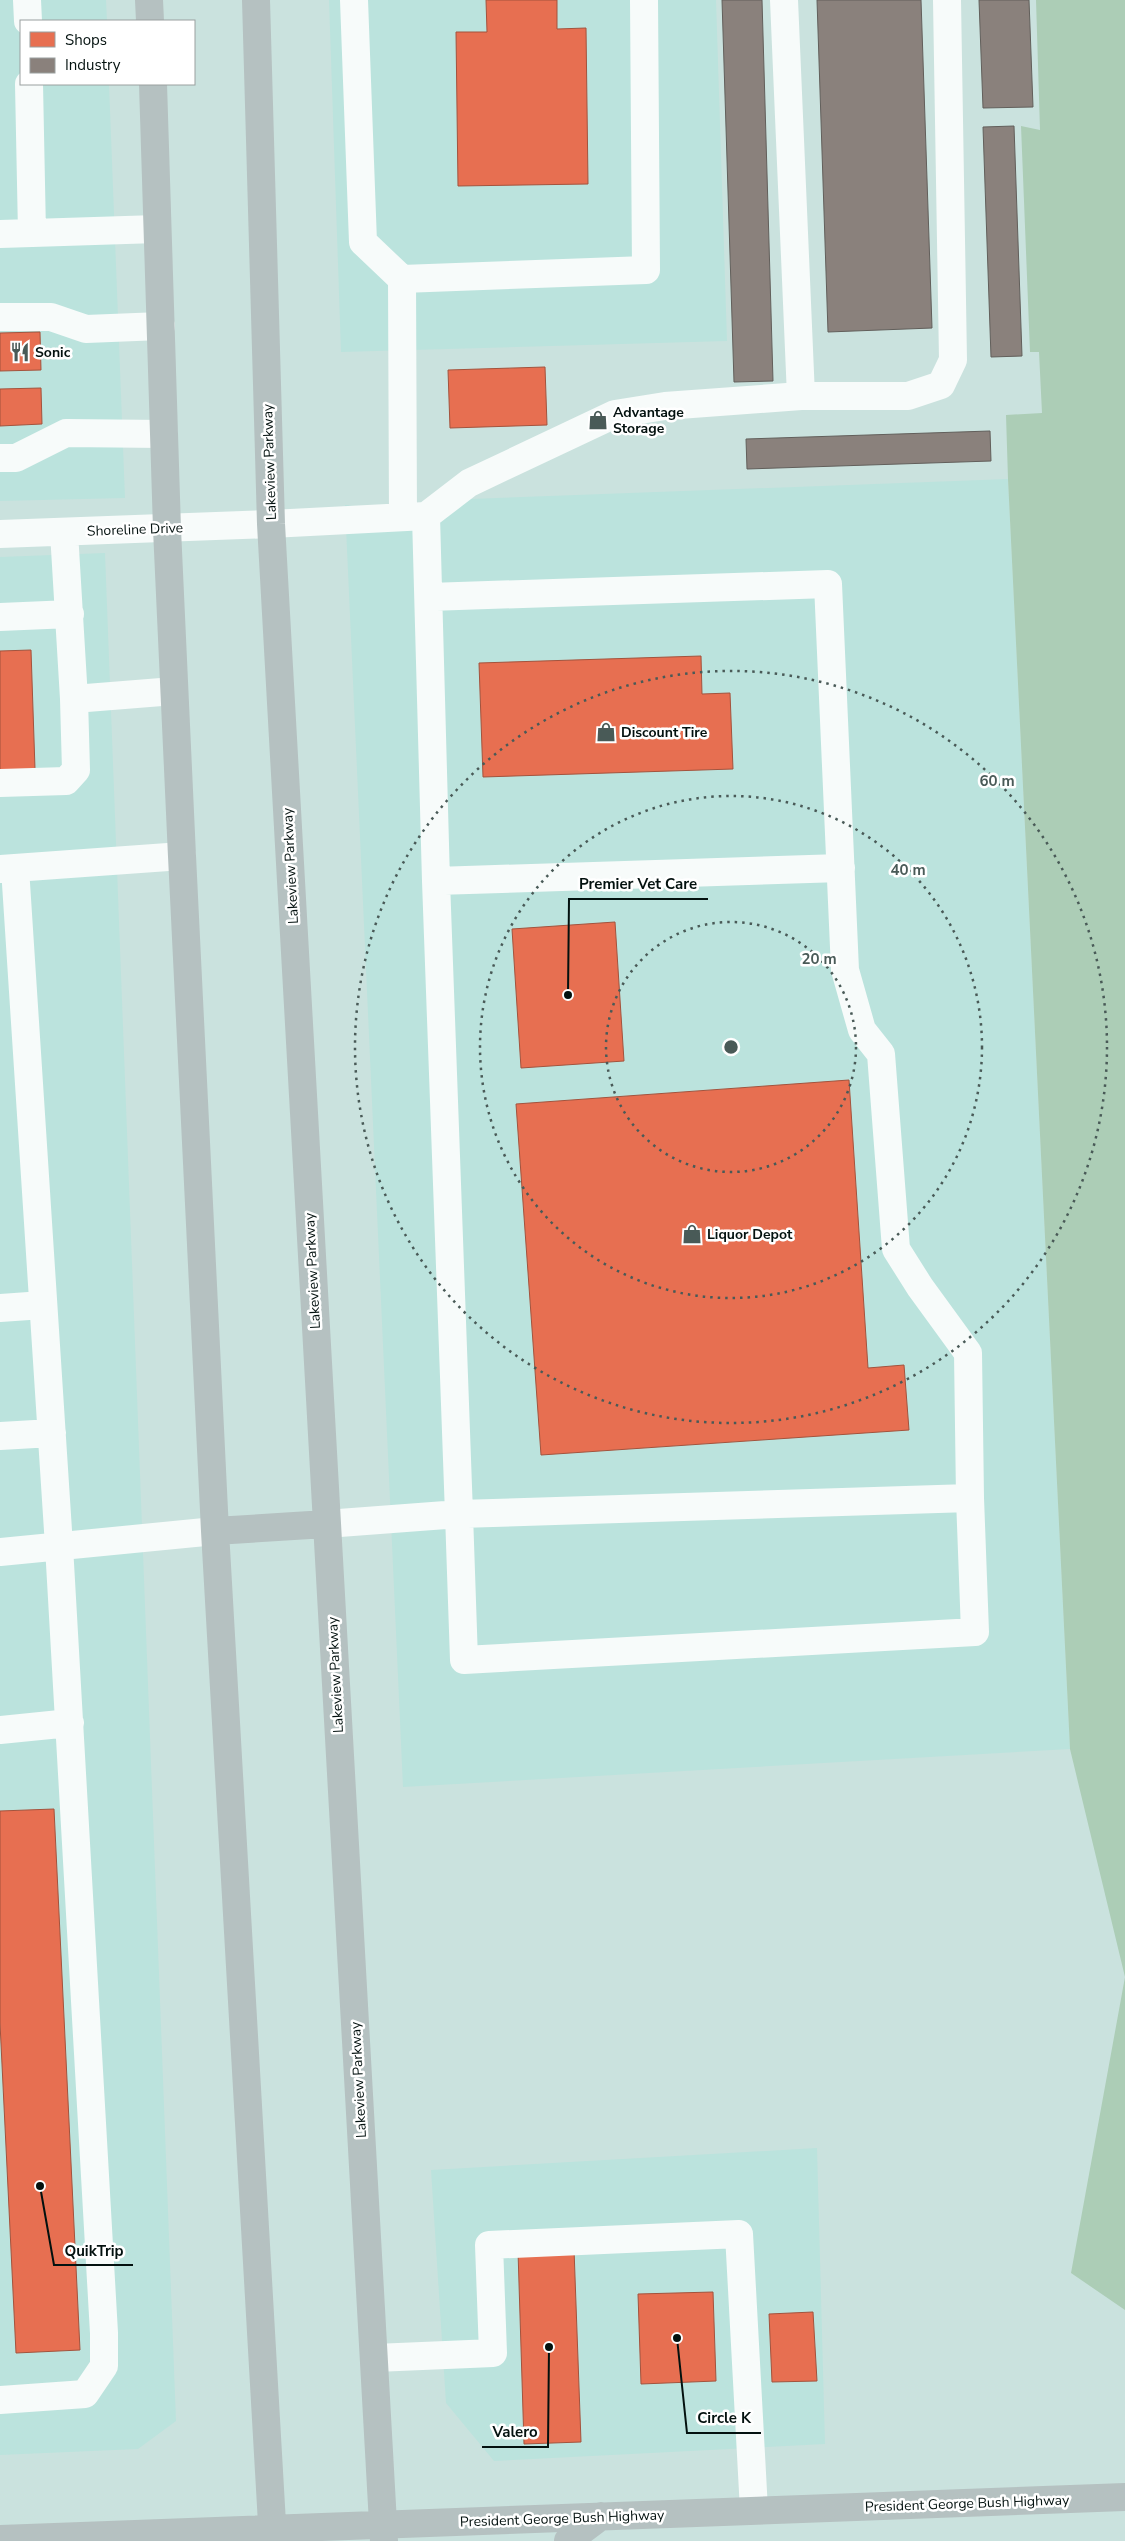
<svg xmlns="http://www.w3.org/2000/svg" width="1125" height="2541" viewBox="0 0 1125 2541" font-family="'Nunito Sans',sans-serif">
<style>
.built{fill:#bbe3dd}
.green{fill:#accdb6}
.shops{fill:#e76f51;stroke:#a3533d}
.industry{fill:#8a817c;stroke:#625f5b}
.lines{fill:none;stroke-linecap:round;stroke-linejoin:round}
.minor{stroke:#f7fbfa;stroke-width:28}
.major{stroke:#b5c1c1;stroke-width:28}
.ring{fill:none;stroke:#495a57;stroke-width:2.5;stroke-dasharray:2.5 5}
.labels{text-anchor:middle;stroke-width:5;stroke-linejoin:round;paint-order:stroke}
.poi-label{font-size:14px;font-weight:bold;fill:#03110f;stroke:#fff;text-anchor:start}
.street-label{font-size:14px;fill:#03110f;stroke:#fff}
.centre{fill:#495a57;stroke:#fff;stroke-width:2.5}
.ring-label{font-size:15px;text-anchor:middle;font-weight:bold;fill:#495a57;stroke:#fff;stroke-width:5;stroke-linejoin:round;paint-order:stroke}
.leader{fill:none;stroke:#03110f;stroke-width:2}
.callout-dot{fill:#03110f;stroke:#fff;stroke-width:2}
.callout-label{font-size:15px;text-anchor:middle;font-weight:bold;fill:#03110f;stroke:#fff;stroke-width:5;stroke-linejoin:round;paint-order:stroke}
</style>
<rect width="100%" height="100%" fill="#cae2de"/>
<!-- built -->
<path class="built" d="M0,0h106l1,21h-86v63h88l16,414 -125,3z
M329,0h387l11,341 -386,11z
M1008,479l62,1270 -667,38 -58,-1282 81,11 44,-17z
M105,553l71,1868 -38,28 -138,6v-1898z
M817,2148l8,296 -331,17 -48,-58 -15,-233z"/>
<!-- green -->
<path class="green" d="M1036,0h89v1977l-55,-228 -62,-1270 -2,-64 36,-2 -3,-61h-9l-9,-226 19,4z
M1125,1977v333l-54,-37z"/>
<!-- shops -->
<path class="shops" d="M486,0h71v29l29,-1 2,156 -130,2 -2,-154h31z
M40,332l1,38 -41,1v-38z
M545,367l2,58 -97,3 -2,-58z
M41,388l1,36 -42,2v-37z
M31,650l4,119 -35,2v-120z
M701,656l1,38 28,-1 3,76 -250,8 -4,-114z
M615,922l9,139 -103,7 -9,-139z
M849,1080l19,288 36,-3 5,65 -368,25 -25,-351z
M54,1809l26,541 -64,3 -16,-330v-212z
M574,2249l7,193 -57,2 -6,-193z
M713,2292l3,89 -75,3 -3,-90z
M813,2312l4,69 -45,1 -3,-68z"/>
<!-- industry -->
<path class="industry" d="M722,0h40l11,381 -39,1z
M817,0h104l11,328 -104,4z
M979,0h50l4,107 -50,1z
M1014,126l8,230 -31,1 -8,-230z
M990,431l1,30 -244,8 -1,-30z"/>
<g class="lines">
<!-- minor -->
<path class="minor" d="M27,0l1,21
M354,0l9,242 39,37 1,237
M784,0l17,396
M29,84l3,149 125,-4
M0,234l32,-1
M402,279l244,-9 -2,-270
M0,317h51l35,12 75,-3
M0,458h16l50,-25 98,1
M426,516l43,-33 146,-69 50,-8 136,-10h107l33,-11 12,-25 -6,-360
M64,532l10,167
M0,534l271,-10 155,-8 10,365 23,633 -133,10
M429,597l399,-13 17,386 17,60 19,24 15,195 24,38 48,66 2,145 -511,16 5,146 511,-28 -5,-134
M0,617l70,-3
M0,783l66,-2 10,-11 -2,-71 100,-8
M0,869l182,-13
M436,881l405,-13
M0,1308l43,-3
M0,1436l52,-3
M0,1552l215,-21
M0,1730l70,-7
M375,2358l118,-5 -4,-108 250,-11 15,276
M0,2400l85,-6 19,-28v-33l-45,-787 -44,-678"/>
<!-- major -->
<path class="major" d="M149,0l1,21
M256,0l15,524 113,2017
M153,84l14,445 15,327 33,675 58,1010
M215,1531l111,-7
M0,2539l1125,-42
M568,2541l33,-25"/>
</g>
<!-- distance rings -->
<g class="ring">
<circle cx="731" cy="1047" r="125"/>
<circle cx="731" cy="1047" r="251"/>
<circle cx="731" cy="1047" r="376"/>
</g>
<!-- icons -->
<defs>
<symbol id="restaurant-bare" viewBox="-9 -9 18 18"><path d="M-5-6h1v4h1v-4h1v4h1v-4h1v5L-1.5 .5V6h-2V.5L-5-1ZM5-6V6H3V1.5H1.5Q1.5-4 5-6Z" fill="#495a57" stroke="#fff" stroke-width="2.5" paint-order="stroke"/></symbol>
<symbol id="shop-bare" viewBox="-9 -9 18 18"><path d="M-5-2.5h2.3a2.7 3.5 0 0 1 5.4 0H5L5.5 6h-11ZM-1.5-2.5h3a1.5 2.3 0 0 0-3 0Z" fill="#495a57" stroke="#fff" stroke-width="2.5" paint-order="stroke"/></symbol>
</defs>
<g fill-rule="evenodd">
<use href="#restaurant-bare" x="6" y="338" width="28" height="28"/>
<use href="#shop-bare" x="584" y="406" width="28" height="28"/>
<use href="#shop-bare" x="592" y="718" width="28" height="28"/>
<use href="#shop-bare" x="678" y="1220" width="28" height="28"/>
</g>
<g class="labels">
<!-- poi labels -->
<g class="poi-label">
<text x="35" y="357">Sonic</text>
<text x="613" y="417">Advantage<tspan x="613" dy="16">Storage</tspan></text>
<text x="621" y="737">Discount Tire</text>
<text x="707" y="1239">Liquor Depot</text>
</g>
<!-- street labels -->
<g class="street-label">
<text transform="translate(269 462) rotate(-92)" y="5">Lakeview Parkway</text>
<text transform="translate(135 529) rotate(-2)" y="5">Shoreline Drive</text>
<text transform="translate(290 866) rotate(-93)" y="5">Lakeview Parkway</text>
<text transform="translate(312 1271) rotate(-93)" y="5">Lakeview Parkway</text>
<text transform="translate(335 1675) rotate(-93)" y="5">Lakeview Parkway</text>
<text transform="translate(358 2080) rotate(-93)" y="5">Lakeview Parkway</text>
<text transform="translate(967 2503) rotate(-2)" y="5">President George Bush Highway</text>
<text transform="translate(562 2518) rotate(-2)" y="5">President George Bush Highway</text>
</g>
</g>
<circle cx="731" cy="1047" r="8" class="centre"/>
<g class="ring-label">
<text x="997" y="786">60 m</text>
<text x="908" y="875">40 m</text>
<text x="819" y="964">20 m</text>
</g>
<!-- callouts -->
<path class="leader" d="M568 995L569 899H708M40 2186L54 2265H133M677 2338L687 2433H761M549 2347L548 2447H482"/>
<g class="callout-dot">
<circle cx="568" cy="995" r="5"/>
<circle cx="40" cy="2186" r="5"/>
<circle cx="677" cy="2338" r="5"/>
<circle cx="549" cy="2347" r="5"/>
</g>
<g class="callout-label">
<text x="638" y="889">Premier Vet Care</text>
<text x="94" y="2256">QuikTrip</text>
<text x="724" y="2423">Circle K</text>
<text x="515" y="2437">Valero</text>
</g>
<!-- legend -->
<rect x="20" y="20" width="175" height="65" fill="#ffffff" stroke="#9aa09f"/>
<rect x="30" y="32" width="25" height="15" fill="#e76f51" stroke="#9aa09f"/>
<text x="65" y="45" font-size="15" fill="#03110f">Shops</text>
<rect x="30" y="58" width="25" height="15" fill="#8a817c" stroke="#9aa09f"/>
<text x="65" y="70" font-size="15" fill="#03110f">Industry</text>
</svg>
